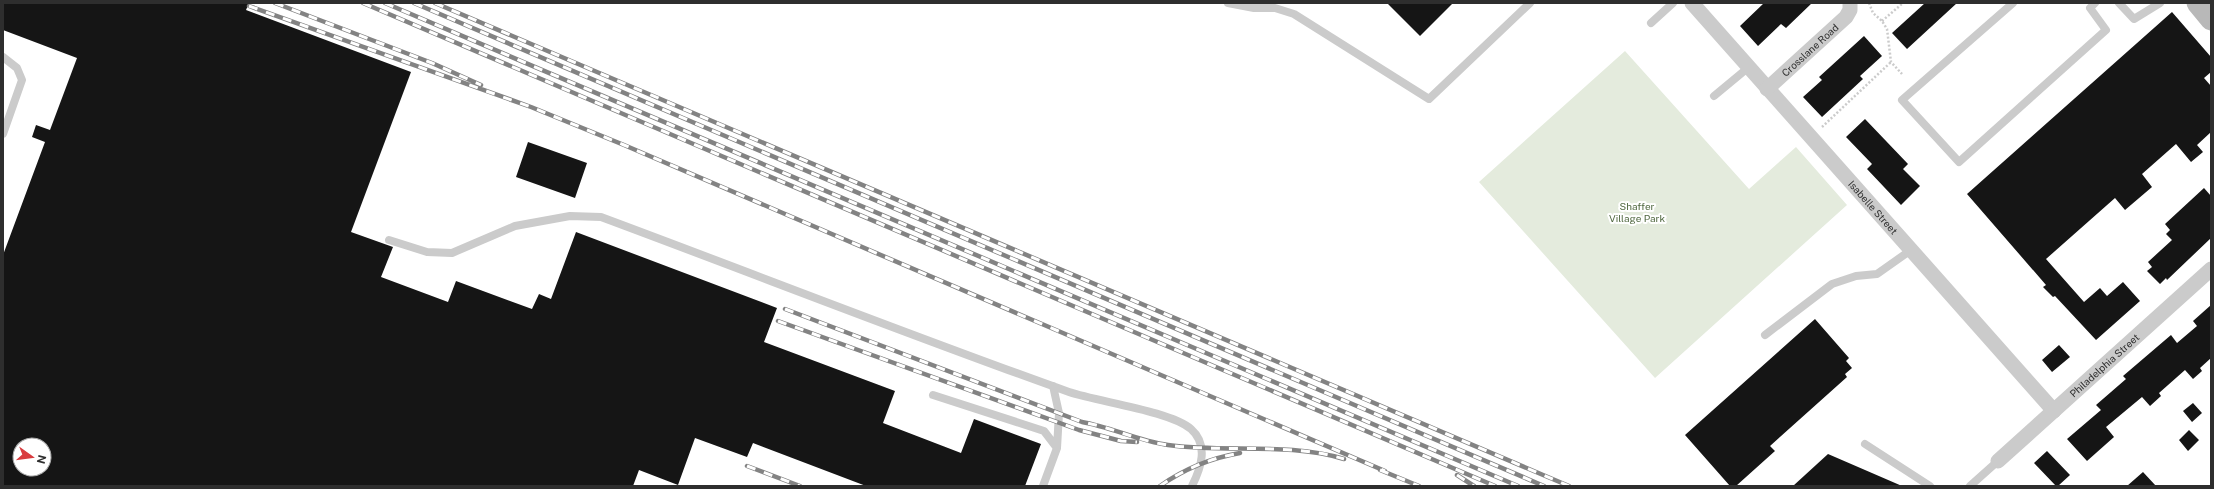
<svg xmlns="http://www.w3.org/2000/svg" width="2214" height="489" viewBox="0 0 2214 489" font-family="'Public Sans',sans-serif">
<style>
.green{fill:#e4ebdd}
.building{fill:#151515;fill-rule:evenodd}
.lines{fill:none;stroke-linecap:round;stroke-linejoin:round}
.path{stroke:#cbcbcb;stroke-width:2.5;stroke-dasharray:2 2;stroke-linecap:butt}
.lane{stroke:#cbcbcb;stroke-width:8}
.street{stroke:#cbcbcb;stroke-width:15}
.secondary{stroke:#b8b8b8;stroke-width:21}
.rail-casing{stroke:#838383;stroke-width:4.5}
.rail{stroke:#fff;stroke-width:3;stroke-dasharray:9;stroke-linecap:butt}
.labels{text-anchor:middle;stroke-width:4;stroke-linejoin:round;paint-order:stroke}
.street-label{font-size:10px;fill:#2e2e2e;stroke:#fff}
.park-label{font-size:10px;fill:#4f673f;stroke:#fff}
</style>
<rect width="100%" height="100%" fill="#fff"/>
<!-- green -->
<path class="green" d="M1625,51l124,138 47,-42 51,58 -192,173 -176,-196z"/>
<!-- building -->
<path class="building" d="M3,3h246l-3,7 165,62 -60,160 42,15 -12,30 67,25 8,-21 76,28 7,-15 12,5 25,-67 201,76 -13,34 131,49 -12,32 78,30 13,-34 67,25 -16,42h-159l-113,-43 -6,14 -52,-19 -17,47 -39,-15 -6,16h-630v-231l42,-113 -13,-5 4,-12 14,5 27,-72 -74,-28zM20,445h24v24h-24z
M1387,3h66l-33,33z
M1764,3h48l-26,25 -5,-4 -23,22 -18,-20z
M1925,3h32l-50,46 -15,-16z
M2172,12l39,45v15l-7,6 7,8v46l-14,13 6,7 -12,10 -15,-18 -34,30 10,13 -27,23 -10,-12 -69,61 38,43 16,-14 7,8 16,-14 17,19 -44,39 -41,-44 -2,1 -10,-10 3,-2 -79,-91z
M1864,36l18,20 -22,20 3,3 -41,38 -19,-20 19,-17 -3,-3z
M1865,119l43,45 -5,5 17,17 -19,19 -34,-36 5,-5 -26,-27z
M528,142l59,21 -12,35 -59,-21z
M2204,188l7,8v42l-44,42 -1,-2 -6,6 -13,-13 5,-4 -4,-5 24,-22 -6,-6 4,-4 -5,-6z
M2211,305v53l-11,10 2,3 -9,8 -8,-9 -26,23 2,3 -11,10 -8,-9 -36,30 8,10 -27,24 -20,-22 34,-29 -5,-5 30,-26 -3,-3 48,-41 6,8 20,-17 -4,-5z
M1815,319l34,39 -3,3 6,7 -7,6 2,3 -77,69 5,5 -39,35h-6l-45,-51z
M2059,345l11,12 -18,15 -10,-12z
M2193,403l9,10 -10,9 -9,-11z
M2189,430l10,10 -11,11 -9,-11z
M2047,451l23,24 -12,11h-2l-22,-23z
M1828,454l74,32h-109z
M2143,472l13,14h-29z"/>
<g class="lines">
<!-- path -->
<path class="path" d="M1869,3l4,10 9,8 5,8 4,33 11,12
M1882,21l21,-18
M1822,127l69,-65"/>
<!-- lane -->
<path class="lane" d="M1228,3l26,5h21l19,6 135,85 101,-96
M2013,3l-111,97 57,62 147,-132 -16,-22 5,-5
M2119,3l15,16 26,-16
M1651,23l22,-20
M3,57l14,11 5,12 -19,54
M1714,96l35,-29
M389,240l38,12 25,1 63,-27 55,-10 31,1c156,58 311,119 468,175 30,10 101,19 122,37 18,16 10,39 1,57
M1765,335l67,-51 24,-8 21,-2 34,-24
M1053,386l6,27 -2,35
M933,395l111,36 13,17 -14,38
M1865,444l65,42
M1970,486l28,-25"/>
<!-- street -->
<g class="street">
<path id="s1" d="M1692,3l362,408"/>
<path id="s2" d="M1767,89l79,-72 4,-7v-7"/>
<path id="s3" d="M1998,461l213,-192"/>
</g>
<!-- secondary -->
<path class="secondary" d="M2197,3l14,17"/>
<defs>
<path id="rail" d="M275,3l157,60 49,22
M363,3l1132,483
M385,3l1133,483
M414,3l1130,483
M435,3l1134,483
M249,6l282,101 93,38 761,326
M785,309l297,113c29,5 56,19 86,23 57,8 121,-3 176,14
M778,321l301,109 42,11 16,1
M747,466l53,20
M1380,470l39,16
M1457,475l17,11
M1160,486c24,-17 51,-28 80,-33"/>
</defs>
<!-- rail casing -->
<use href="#rail" class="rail-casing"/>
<!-- rail -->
<use href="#rail" class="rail"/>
</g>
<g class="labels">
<!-- street labels -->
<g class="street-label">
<text dy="4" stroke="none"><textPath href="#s2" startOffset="58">Crosslane Road</textPath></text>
<text dy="4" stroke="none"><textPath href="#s1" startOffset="273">Isabelle Street</textPath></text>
<text dy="4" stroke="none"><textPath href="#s3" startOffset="143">Philadelphia Street</textPath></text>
</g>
<!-- park labels -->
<g class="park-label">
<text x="1637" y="210">Shaffer<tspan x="1637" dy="12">Village Park</tspan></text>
</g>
</g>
<!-- border -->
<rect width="2214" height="489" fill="none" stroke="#2e2e2e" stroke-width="8"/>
<!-- north arrow -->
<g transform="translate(32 457) rotate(104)"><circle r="19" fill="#ffffff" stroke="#ababab"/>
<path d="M0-3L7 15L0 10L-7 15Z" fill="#d93c3f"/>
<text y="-6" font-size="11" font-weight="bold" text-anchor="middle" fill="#2e2e2e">N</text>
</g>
</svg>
